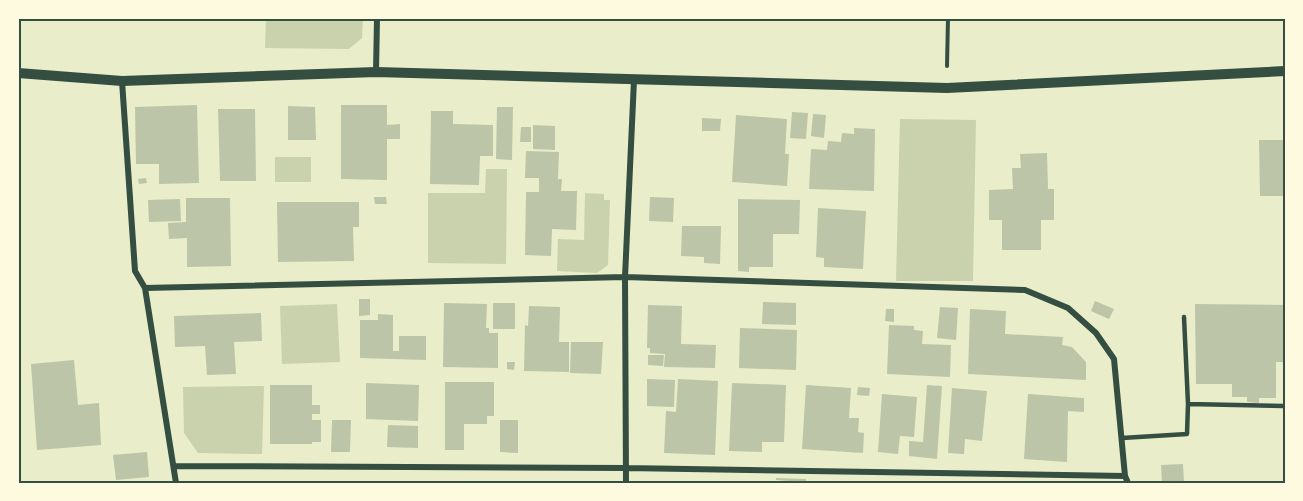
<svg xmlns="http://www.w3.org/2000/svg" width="1303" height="501" viewBox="0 0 1303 501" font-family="'PT Sans',sans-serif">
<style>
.green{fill:#cad2ad}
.building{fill:#bcc5a7}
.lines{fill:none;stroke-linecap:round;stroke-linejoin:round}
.path{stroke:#344e41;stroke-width:4}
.service{stroke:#344e41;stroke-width:4.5}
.minor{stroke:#344e41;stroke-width:6}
.tertiary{stroke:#344e41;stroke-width:10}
.neatline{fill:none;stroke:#344e41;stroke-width:2}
</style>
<rect width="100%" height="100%" fill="#e9edc9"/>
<!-- green -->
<path class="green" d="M266,18h97l-1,20 -13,11 -84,-1z
M900,119l76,1 -3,161h-77z
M275,157h36v25h-36z
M486,169h21l-1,95 -78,-1v-70h57z
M585,193l19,1v6h6l-2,65 -11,8 -40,-2 1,-32 26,1z
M337,304l3,58 -58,2 -2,-58z
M264,386l-2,68 -64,-1 -14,-20 -1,-46z"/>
<!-- building -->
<path class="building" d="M197,105l2,78 -40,1v-20h-23l-1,-57z
M341,105h46v20l13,-1v15h-13v41l-46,-1z
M288,106l27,1 1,33h-28z
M497,107h16l-1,53 -16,-1z
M218,109h37l1,72h-36z
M431,111h22v13l40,1v31h-13l-1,29 -49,-1z
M792,112l16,1 -2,26 -16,-1z
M813,114l13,1 -2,23 -13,-2z
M736,115l51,4 -2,35h4l-2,32 -55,-4z
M702,118l19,1 -1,12h-18z
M533,125l22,1v24l-22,-1z
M521,127h10v15h-11z
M854,128l21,1 -1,62 -65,-2 2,-40 16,1 1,-9 13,1 1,-9 12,1z
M1259,140h26v56h-25z
M526,151l33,1 -1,27h4l-1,12h16l-1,39 -24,-1 -1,27 -26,-1 1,-63h13v-14h-14z
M1047,153l1,36h6v31h-13v30h-39v-30h-13v-30l24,-1 -1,-21h9l-1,-14z
M146,178l1,5 -8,1 -1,-5z
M374,197h12l1,7h-12z
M650,197l24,1 -1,24 -24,-1z
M186,198h44l1,68 -44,1v-29l-18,1 -1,-16 18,-1z
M180,199l1,22 -32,1 -1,-22z
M738,199l62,1 -1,34h-26v33h-24v5l-11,-1z
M277,202h82v25h-6l1,34 -76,1z
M818,208l48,3 -3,58 -39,-2v-9l-8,-1z
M682,226h39l-1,38 -16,-1v-6l-23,-1z
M359,299h11v16l-11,1z
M1095,301l19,8 -5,10 -18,-8z
M763,302l33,1v22l-34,-1z
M444,303l43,1 -1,24h3v5h9v35l-55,-1z
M493,303h22v26h-22z
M1195,304l90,1v57h-9v36h-17v5l-12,-1v-5h-15v-13h-36z
M648,305l34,1 -1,38 35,1 -1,23 -51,-1 1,-13 -15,-1v-5h-3z
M529,306l31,1 -1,35h10v30l-45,-1 1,-46 3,1z
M940,307l18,1 -2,32 -19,-2z
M886,309h8v13l-9,-1z
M970,309l36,2 -1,23 58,3 -1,8 10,2 14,15v18l-118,-6z
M261,313l1,28 -28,1 2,32 -29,1 -2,-29 -30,1 -1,-31z
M378,314l15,1v36h6v-15h27v24l-66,-2v-38h18z
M889,325l25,1v4l9,1 -1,13 29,1 -1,32 -63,-3z
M740,328l57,2 -1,40 -57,-2z
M571,342h32l-2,32 -31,-1z
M648,355h16l-1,11 -15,-1z
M74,360l4,45 21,-2 2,42 -64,5 -6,-86z
M507,362h8l-1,8 -7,-1z
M647,379l28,1 -1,27 -27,-1z
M678,379l40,2 -3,74 -51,-2 2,-42 10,1z
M445,382h49v34h-7v8h-23v26h-19z
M366,383l53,2 -1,36 -52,-2z
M732,383l54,2 -2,57h-22v10l-33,-1z
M270,385h42v20h8v9h-8v6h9v22h-9v2h-42z
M806,385l45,3 -2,30h10l-1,14 6,1 -1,20 -61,-4z
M927,385l15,1 -5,73 -28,-3v-15l14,1z
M858,387l12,1 -1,8 -12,-1z
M952,388l35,3 -5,50 -17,-2 -1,15 -16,-1z
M882,394l35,3 -3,40 -14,-1 -2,18 -20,-2z
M1028,394l56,4v14l-16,-1 -1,51 -43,-3z
M332,420h19l-1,32h-19z
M500,420h18v33l-18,-1z
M388,425l30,1v22l-31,-1z
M147,452l2,25 -33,3 -3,-25z
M1183,464l1,19h-22l-1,-18z
M776,478l30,1v4h-17v-2l-13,-1z"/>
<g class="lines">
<!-- path -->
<path class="path" d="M947,66l1,-48"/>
<!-- service -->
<path class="service" d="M1188,404l97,2
M1122,438l65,-4 1,-30 -4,-87"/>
<!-- minor -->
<path class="minor" d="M376,72l1,-54
M122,81l13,190 10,17 31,195
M145,288l480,-11 400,13 43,18 28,25 18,26 11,117 3,7
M174,466l452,2 499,8
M626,483l-1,-206 9,-197"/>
<!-- tertiary -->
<path class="tertiary" d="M18,73l104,8 254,-9 571,16 338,-17"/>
</g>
<!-- border -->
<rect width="1303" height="501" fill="none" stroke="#fefae0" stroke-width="39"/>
<rect x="20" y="20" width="1264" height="462" class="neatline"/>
</svg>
